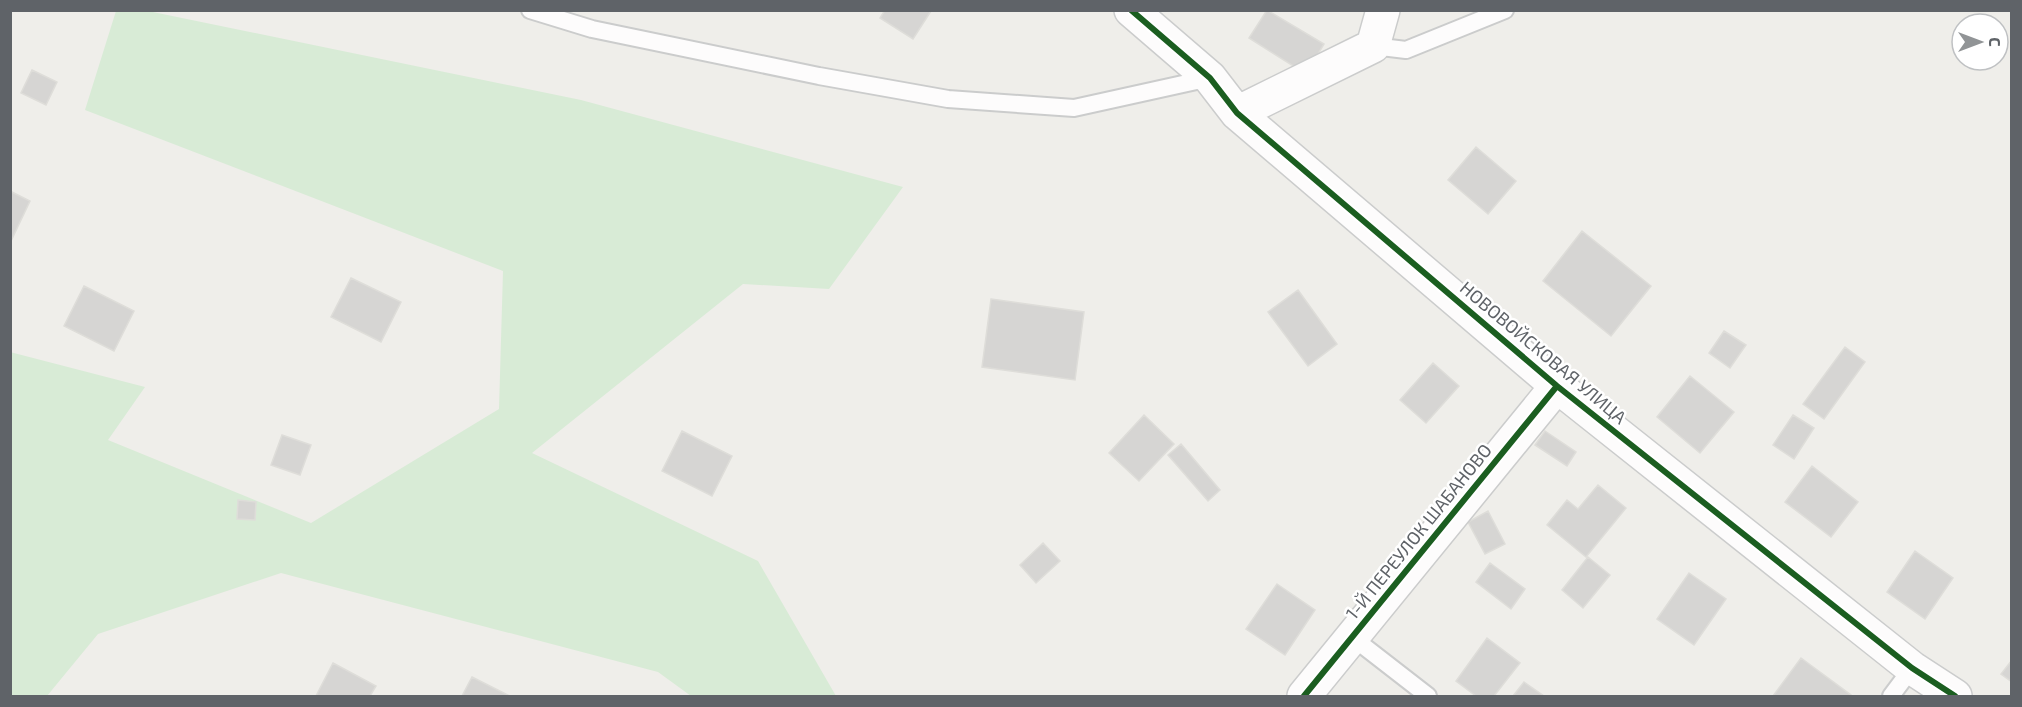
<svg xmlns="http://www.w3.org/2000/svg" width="2022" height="707" viewBox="0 0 2022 707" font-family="'Exo 2',sans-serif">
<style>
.green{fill:#d8ebd6}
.building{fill:#d6d5d3;stroke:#deddd9;stroke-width:1.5}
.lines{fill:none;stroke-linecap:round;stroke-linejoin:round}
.lane-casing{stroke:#cbcccc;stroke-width:20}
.street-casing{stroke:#cbcccc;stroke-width:36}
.lane{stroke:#fdfcfc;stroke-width:16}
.street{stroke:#fdfcfc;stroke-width:33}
.cycleway-casing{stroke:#fff;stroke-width:10}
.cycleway{stroke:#1b5e20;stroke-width:6}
.labels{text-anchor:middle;stroke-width:5;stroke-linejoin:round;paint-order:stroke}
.street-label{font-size:18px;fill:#5f6368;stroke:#fff}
</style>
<rect width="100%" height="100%" fill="#efeeea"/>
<!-- green -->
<path class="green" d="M116,11h32l433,89 322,87 -74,102 -86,-5 -211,169 226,108 78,135h-145l-33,-24 -377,-99 -183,61 -51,62h-36l-1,-344 135,35 -37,53 203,83 188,-114 4,-138 -418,-161z"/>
<!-- building -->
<path class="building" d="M885,10h44l2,1 -18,28 -33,-21z
M1267,10l57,34 -18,30 -57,-36z
M32,70l25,12 -11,23 -25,-12z
M1476,147l40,34 -28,33 -40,-34z
M10,191l20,10 -19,40h-1z
M1582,231l69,55 -40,50 -68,-55z
M351,278l50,24 -20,40 -50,-25z
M84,286l50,25 -20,40 -50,-25z
M1298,290l39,54 -29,22 -40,-54z
M991,299l93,13 -9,68 -93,-13z
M1724,331l22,14 -16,23 -21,-15z
M1845,347l20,15 -41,57 -21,-15z
M1433,363l26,23 -33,37 -26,-23z
M1690,376l44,36 -34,41 -43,-36z
M1144,415l30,29 -35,37 -30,-28z
M1793,415l21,13 -20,31 -21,-14z
M682,431l50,25 -20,40 -50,-25z
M1545,431l31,21 -9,14 -32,-21z
M282,435l29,10 -11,30 -29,-10z
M1181,444l39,46 -12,11 -40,-46z
M1812,466l46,36 -27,35 -46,-35z
M1598,485l28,23 -40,49 -39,-32 20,-25 11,9z
M238,500l18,2 -1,18 -18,-1z
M1488,511l17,33 -20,10 -17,-32z
M1043,543l17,18 -24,22 -16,-18z
M1915,551l38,27 -28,41 -38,-27z
M1588,557l22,18 -27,33 -21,-18z
M1490,563l35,26 -14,20 -35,-27z
M1689,573l37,26 -32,46 -37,-26z
M1277,584l38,26 -30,45 -39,-26z
M1487,638l33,25 -26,33h-18l-20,-15z
M1801,658l50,37v1h-78z
M2012,660v22l-11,-8z
M333,663l43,23 -6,10h-54z
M472,677l38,19h-48z
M1524,682l20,14h-31z"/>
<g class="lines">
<defs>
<path id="lane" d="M530,10l62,19 227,47 129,23 126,9 136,-30
M1373,46l33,4 99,-40
M1352,637l76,59
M1891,696l21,-28"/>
<path id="street" d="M1131,10l79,68 27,35 320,273 355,282 43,28
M1237,113l136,-67 10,-36
M1304,696l253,-310"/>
</defs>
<!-- lane casing -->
<use href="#lane" class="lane-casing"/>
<!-- street casing -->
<use href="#street" class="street-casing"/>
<!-- lane -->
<use href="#lane" class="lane"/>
<!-- street -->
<use href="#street" class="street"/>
<defs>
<path id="cycleway" d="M1131,10l79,68 27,35 320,273 355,282 43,28
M1304,696l253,-310"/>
</defs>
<!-- cycleway casing -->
<use href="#cycleway" class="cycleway-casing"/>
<!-- cycleway -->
<use href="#cycleway" class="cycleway"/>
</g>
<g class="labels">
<!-- street labels -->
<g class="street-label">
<text transform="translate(1543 353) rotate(40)" y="6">НОВОВОЙСКОВАЯ УЛИЦА</text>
<text transform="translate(1419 532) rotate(-51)" y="6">1-Й ПЕРЕУЛОК ШАБАНОВО</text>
</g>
</g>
<!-- border -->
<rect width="2022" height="707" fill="none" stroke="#5f6368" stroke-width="24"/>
<!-- north arrow -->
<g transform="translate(1980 42) rotate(90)"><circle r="28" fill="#ffffff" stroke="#bfc1c3" stroke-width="1.5"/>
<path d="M0-4.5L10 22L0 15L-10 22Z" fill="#919496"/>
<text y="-9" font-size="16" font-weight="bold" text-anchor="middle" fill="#5f6368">С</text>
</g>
</svg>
